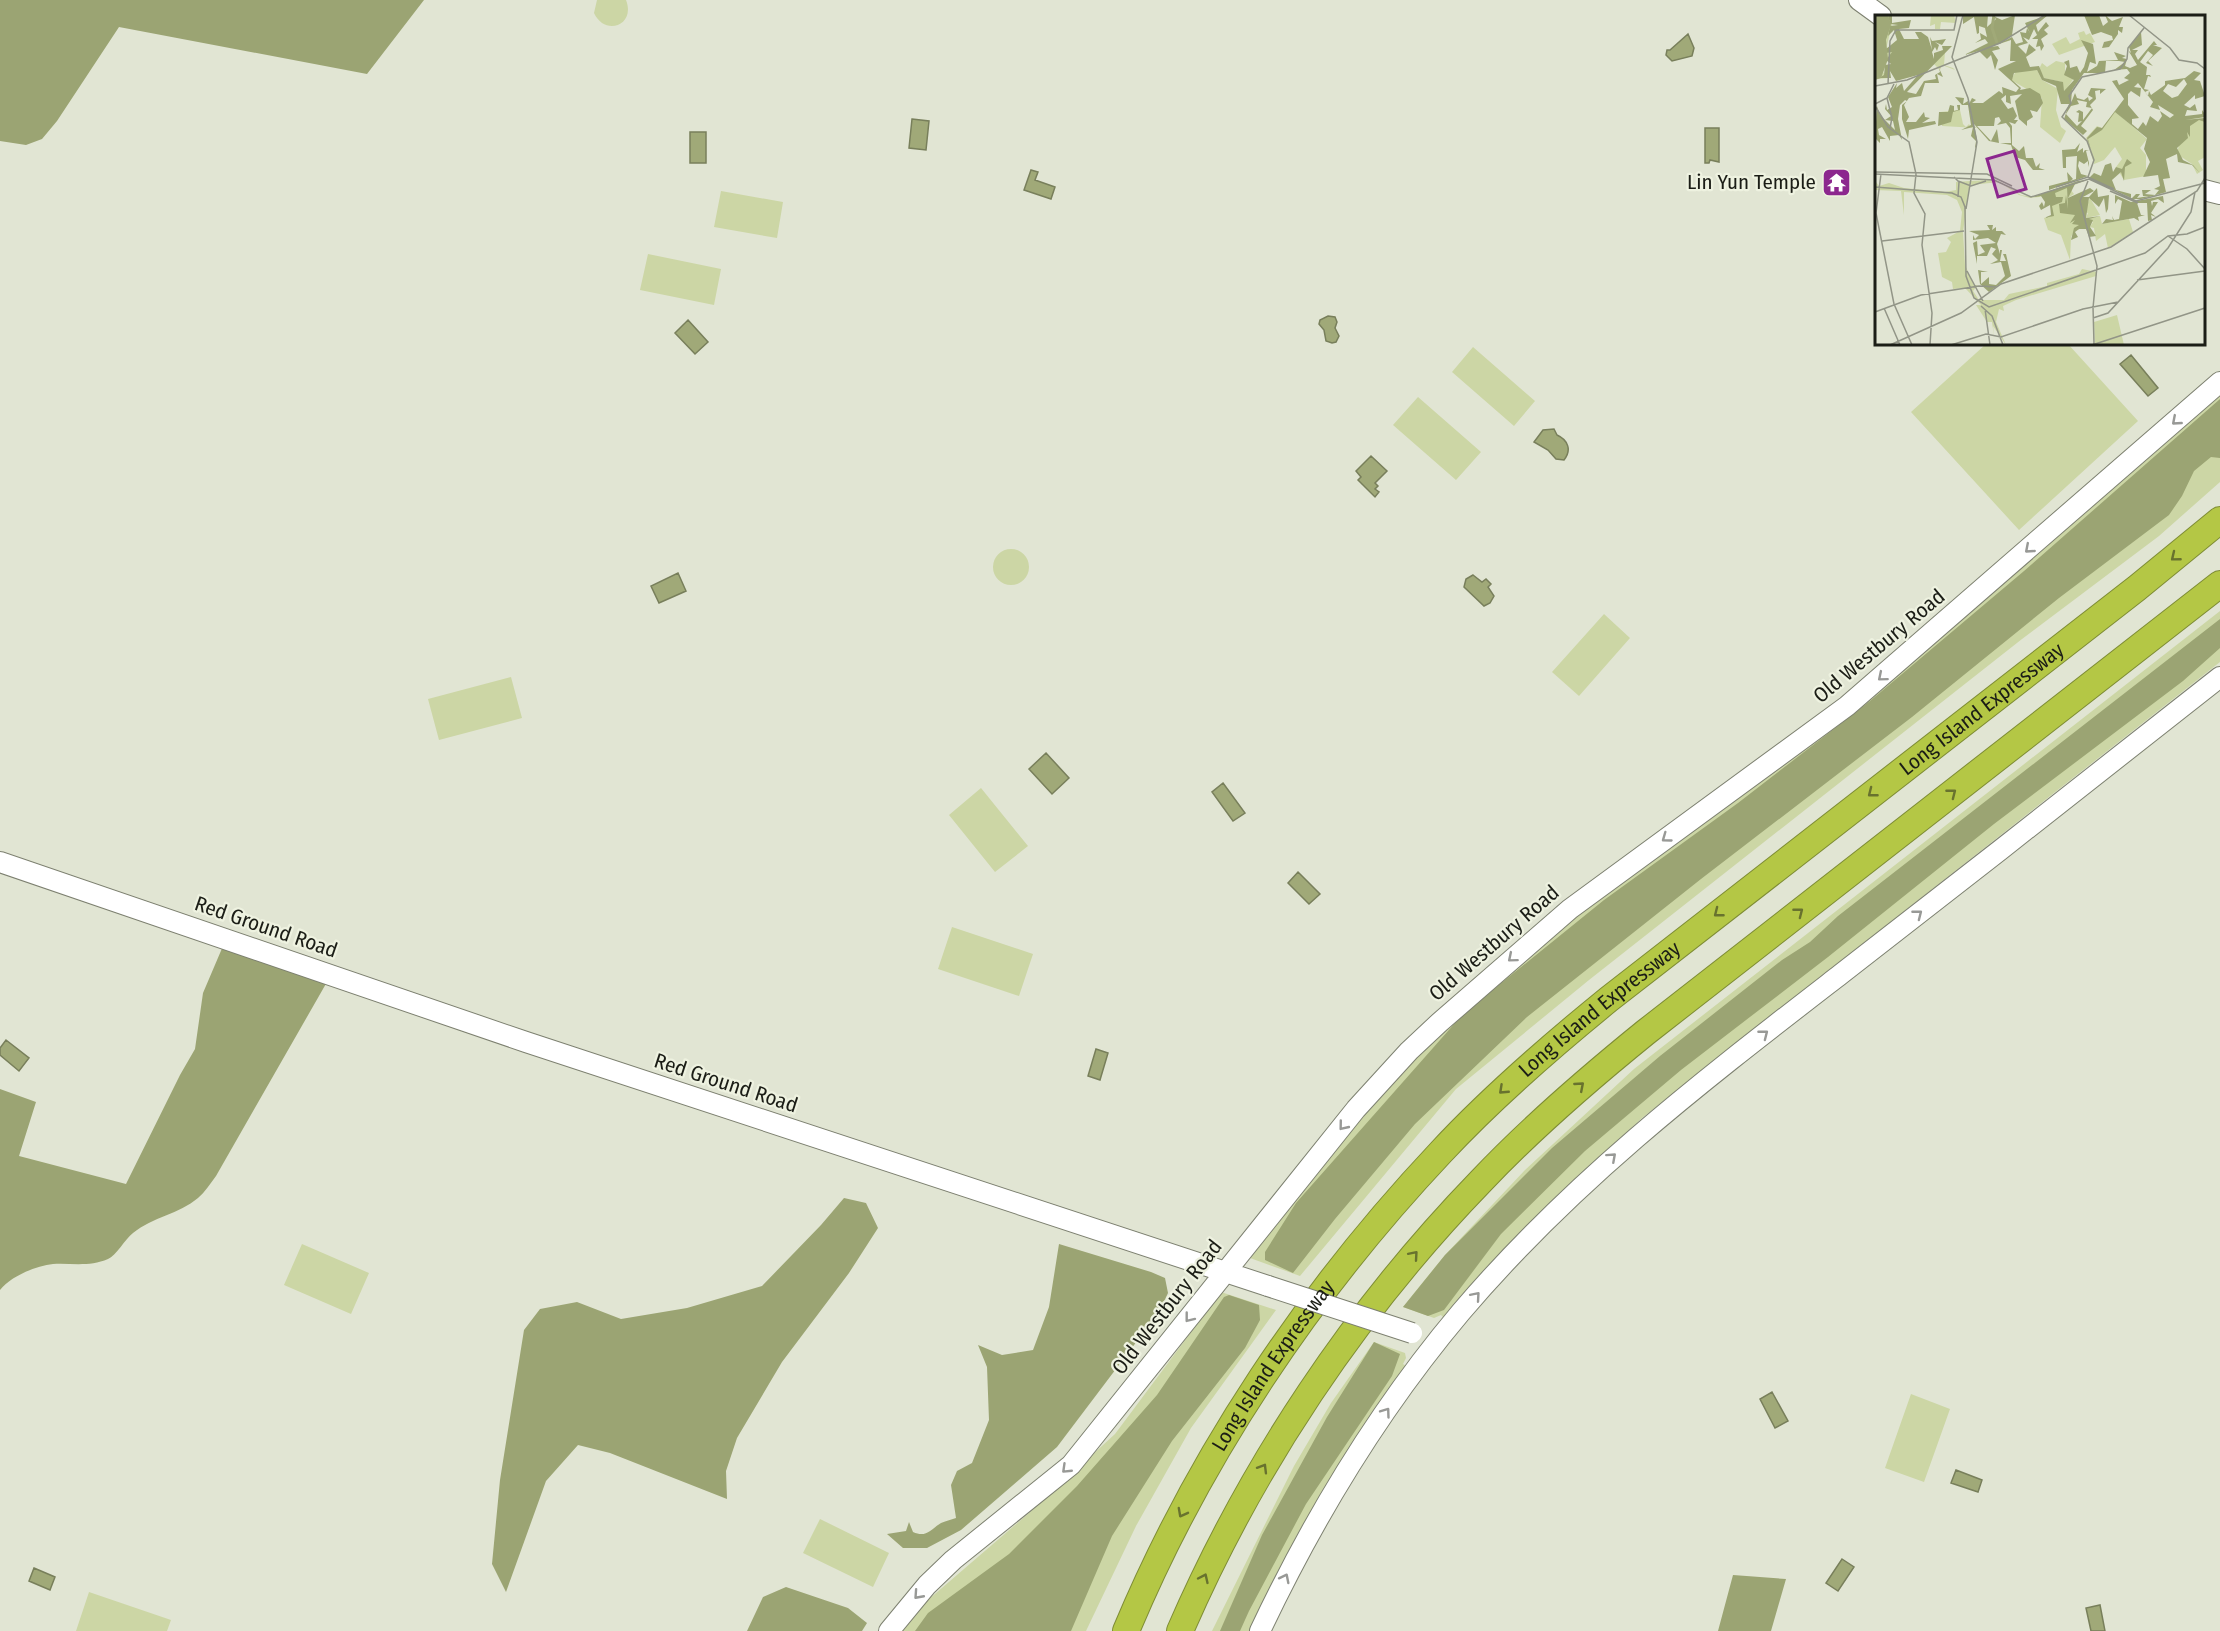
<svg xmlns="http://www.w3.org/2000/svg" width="2220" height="1631" viewBox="0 0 2220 1631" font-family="'Fira Sans Condensed',sans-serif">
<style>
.green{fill:#ccd6a5}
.forest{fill:#9ba473}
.water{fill:#a0a978;stroke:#787f5b;stroke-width:1.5}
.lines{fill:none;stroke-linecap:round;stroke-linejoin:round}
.secondary-casing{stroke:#7d8070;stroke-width:22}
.highway-casing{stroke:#7e8c35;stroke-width:28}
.secondary{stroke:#fff;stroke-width:20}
.highway{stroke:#b4c745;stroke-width:26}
.secondary-bridge-casing{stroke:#7d8070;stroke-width:22;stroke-linecap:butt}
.secondary-bridge{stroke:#fff;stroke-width:20}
.oneway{stroke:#989996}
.oneway2{stroke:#68722e}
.labels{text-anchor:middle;stroke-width:4.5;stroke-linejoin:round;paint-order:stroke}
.poi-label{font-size:21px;fill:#1b1d16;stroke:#eef2e0;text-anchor:end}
.street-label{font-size:21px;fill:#1b1d16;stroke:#eef2e0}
.inset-river{fill:none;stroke:#a0a978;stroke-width:3}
.inset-road{fill:none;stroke:#929587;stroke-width:1.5}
.view{fill:#8c278e;fill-opacity:0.15;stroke:#8c278e;stroke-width:3}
.inset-edge{fill:none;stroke:#1b1d16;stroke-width:3}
</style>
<rect width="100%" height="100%" fill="#e1e5d3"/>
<!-- green -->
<path class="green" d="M597,0h29c10,25 -21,37 -32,13z
M721,191l62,11 -6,36 -63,-11z
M648,254l73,15 -7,36 -74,-15z
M1986,344h82l70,77 -119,109 -108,-118z
M1473,347l62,54 -21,25 -62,-54z
M2220,394v88l-61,54 -137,103 -433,341 -133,109 -156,187 -50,-18v-6l120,-151 51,-53 146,-128z
M1418,397l63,55 -25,28 -63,-55z
M993 567a18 18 0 1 1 36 0a18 18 0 1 1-36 0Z
M2220,611v51l-578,456 -92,86 -106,114 -3,-3 -7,3 -31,-11 42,-52 80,-85 109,-101z
M1604,614l26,24 -51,58 -27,-24z
M511,677l11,41 -83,22 -11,-41z
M981,788l47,58 -33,26 -46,-57z
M952,927l81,27 -14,42 -81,-27z
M302,1244l67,29 -18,41 -67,-29z
M1221,1292l55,18 -85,118 -55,98 -50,105h-185l13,-19 115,-99 86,-79z
M1374,1342l31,11 1,5 -3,6 3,2 -63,91 -46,78 -48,96h-37l82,-165 37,-63z
M1911,1394l39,15 -26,73 -39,-14z
M820,1519l69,34 -16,34 -70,-34z
M89,1592l82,28 -4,11h-91z"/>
<!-- forest -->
<path class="forest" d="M0,0h424l-57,74 -248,-47 -62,94 -15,18 -16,6 -26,-4z
M2220,399v59l-9,-1 -17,14 -12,25 -13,19 -110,83 -147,119 -211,162 -174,138 -112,107 -80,95 -42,54 -28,-13v-8l31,-49 167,-189 141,-114 134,-97 132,-102 154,-130z
M2220,619v29l-37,33 -189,143 -166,133 -147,113 -96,81 -84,83 -57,76 -16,6 -25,-9 42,-52 107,-107 108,-92 122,-96 28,-18 28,-26z
M226,939l105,36 -115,201c-6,8 -11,16 -18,22 -19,16 -45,19 -65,35 -8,6 -17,23 -25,26 -18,8 -36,4 -55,5 -17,2 -42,12 -53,26v-201l36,13 -17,54 107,28 54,-109 15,-26 8,-56z
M844,1198l22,5 12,25 -29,45 -67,89 -45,76 -11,33 1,28 -117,-46 -32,-8 -32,36 -40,111 -14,-28 8,-84 24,-150 16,-21 37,-7 44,17 66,-11 75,-22 59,-61z
M1059,1244l92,28 14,6 3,15 -9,19 -102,135 -96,83 -34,18h-24l-16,-14 19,-3 3,-9 4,10c13,6 17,-2 28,-9 4,-2 10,-3 15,-5l-5,-33 6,-14 15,-8 17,-43 -2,-53 -9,-22 24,10 31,-5 16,-43z
M1229,1295l30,10 1,15 -15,28 -73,93 -60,95 -41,95h-156l13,-18 81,-59 68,-68 80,-91 67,-98z
M1374,1342l26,12 -8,22 -86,128 -57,107 -9,20h-20l42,-96 65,-118z
M1733,1575l53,4 -15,52h-53z
M786,1587l62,21 19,15 -5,8h-115l16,-34z"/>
<!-- water -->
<path class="water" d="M1688,34l6,14 -2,8 -20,5 -6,-6 1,-5h3z
M912,119l17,2 -3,29 -17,-2z
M1705,128h14v34l-9,-2 -1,3h-4z
M690,132h16v31h-16z
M1031,170l7,2 -3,8 20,7 -4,12 -27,-9z
M1328,316l7,1 2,5 -2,6 4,8 -3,6 -4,1 -6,-2 -2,-11 -5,-6 1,-4z
M688,320l20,22 -13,12 -20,-21z
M2131,355l27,33 -10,8 -28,-32z
M1554,429l3,6c11,5 15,15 7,25l-8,-1 -8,-9 -14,-8 9,-12z
M1371,456l16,15 -12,12 3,3 -3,3 4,3 -4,5 -17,-17 3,-3 -5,-6z
M678,573l8,18 -27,12 -8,-17z
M1473,575l9,7 4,-3 5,5 -3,3 6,9 -4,7 -6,3 -20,-19 2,-8z
M1046,753l23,25 -17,16 -23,-25z
M1223,783l22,30 -12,8 -21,-29z
M1298,872l22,22 -11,10 -21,-21z
M6,1040l23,18 -10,13 -19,-16v-7z
M1096,1049l12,4 -8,27 -12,-4z
M1772,1392l16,29 -13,7 -15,-29z
M1956,1470l26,10 -4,12 -27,-9z
M1842,1559l12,8 -16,24 -12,-8z
M34,1568l21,9 -5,13 -21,-9z
M2100,1605l5,26h-14l-5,-23z"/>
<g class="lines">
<defs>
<path id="secondary" d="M1859,0l22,16
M2204,190l16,4
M0,862l526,180 742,244
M889,1631l38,-46 26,-25 118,-95 285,-356 53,-58 31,-29 130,-113 277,-203 373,-324
M1260,1631c54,-114 120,-223 201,-319 113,-133 243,-232 380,-338 127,-98 253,-198 379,-297"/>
<g id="highway">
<path id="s1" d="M1126,1631c74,-177 184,-340 315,-479 52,-56 109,-105 168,-153l528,-411 83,-68"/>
<path d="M1180,1631c72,-166 175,-320 301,-450 51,-54 107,-102 165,-149l574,-448"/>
</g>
</defs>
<!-- secondary casing -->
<use href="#secondary" class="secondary-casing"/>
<!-- highway casing -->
<use href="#highway" class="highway-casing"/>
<!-- secondary -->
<use href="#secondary" class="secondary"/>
<!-- highway -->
<use href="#highway" class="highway"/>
<defs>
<path id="secondary-bridge" d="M1268,1286l144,47"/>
</defs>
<!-- secondary-bridge casing -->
<use href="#secondary-bridge" class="secondary-bridge-casing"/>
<!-- secondary-bridge -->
<use href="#secondary-bridge" class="secondary-bridge"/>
</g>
<!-- one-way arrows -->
<defs><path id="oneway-chevron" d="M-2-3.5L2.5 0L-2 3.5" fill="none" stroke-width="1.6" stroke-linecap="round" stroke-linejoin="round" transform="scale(1.5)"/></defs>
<g class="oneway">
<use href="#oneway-chevron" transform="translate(2176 421) rotate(139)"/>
<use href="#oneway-chevron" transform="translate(2029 549) rotate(139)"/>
<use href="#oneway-chevron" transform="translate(1882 677) rotate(140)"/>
<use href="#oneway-chevron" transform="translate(1666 838) rotate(144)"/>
<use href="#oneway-chevron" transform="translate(1918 914) rotate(-38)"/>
<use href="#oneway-chevron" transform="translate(1512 958) rotate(140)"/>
<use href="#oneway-chevron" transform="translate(1764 1034) rotate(-38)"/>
<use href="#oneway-chevron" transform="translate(1343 1126) rotate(129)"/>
<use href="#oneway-chevron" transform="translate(1612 1157) rotate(-42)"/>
<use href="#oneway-chevron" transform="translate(1476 1296) rotate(-49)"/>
<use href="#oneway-chevron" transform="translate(1189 1318) rotate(128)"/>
<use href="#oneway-chevron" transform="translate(1386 1412) rotate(-54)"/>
<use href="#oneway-chevron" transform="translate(1066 1469) rotate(136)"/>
<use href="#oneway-chevron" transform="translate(1285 1578) rotate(-63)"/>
<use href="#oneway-chevron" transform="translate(918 1595) rotate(132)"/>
</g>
<g class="oneway2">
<use href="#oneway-chevron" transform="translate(2175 557) rotate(141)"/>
<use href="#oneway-chevron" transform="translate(1872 793) rotate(142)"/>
<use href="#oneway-chevron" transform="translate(1952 793) rotate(-38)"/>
<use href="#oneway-chevron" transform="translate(1799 912) rotate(-38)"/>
<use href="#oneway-chevron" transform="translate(1718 913) rotate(142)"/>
<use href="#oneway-chevron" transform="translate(1580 1086) rotate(-41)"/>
<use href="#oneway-chevron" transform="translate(1503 1090) rotate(137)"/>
<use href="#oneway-chevron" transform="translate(1414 1255) rotate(-49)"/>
<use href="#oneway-chevron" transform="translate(1263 1468) rotate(-59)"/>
<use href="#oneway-chevron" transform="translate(1182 1513) rotate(118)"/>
<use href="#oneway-chevron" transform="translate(1204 1578) rotate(-65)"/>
</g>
<!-- icons -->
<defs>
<symbol id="temple-square" viewBox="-11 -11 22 22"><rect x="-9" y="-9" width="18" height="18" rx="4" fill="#8c278e" stroke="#eef2e0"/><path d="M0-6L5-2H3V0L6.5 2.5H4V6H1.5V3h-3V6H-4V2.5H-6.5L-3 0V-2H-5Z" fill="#fff"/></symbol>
</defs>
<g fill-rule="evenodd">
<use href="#temple-square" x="1820" y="166" width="33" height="33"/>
</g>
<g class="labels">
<!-- poi labels -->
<g class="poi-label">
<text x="1816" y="189">Lin Yun Temple</text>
</g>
<!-- street labels -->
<g class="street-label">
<text transform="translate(1879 646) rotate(-40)" y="7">Old Westbury Road</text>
<text dy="7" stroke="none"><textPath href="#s1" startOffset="1276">Long Island Expressway</textPath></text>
<text transform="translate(266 927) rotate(19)" y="7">Red Ground Road</text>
<text transform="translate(1494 943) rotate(-41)" y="7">Old Westbury Road</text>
<text dy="7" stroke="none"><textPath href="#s1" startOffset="790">Long Island Expressway</textPath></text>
<text transform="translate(726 1083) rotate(18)" y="7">Red Ground Road</text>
<text transform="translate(1167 1307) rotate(-52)" y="7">Old Westbury Road</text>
<text dy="7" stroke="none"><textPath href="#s1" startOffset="304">Long Island Expressway</textPath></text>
</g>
</g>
<!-- overview -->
<g transform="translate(1875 15)">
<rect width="330" height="330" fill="#e1e5d3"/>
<path d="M13,0l4,10 -6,24h19l2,-10h19l8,22 11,-9 -1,13 9,3 2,2 -13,-5 -2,5 -6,-6 -9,7 -7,3 16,-11 -37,12 -7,-4 2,-8 -5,-2 -4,11 6,6 -13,1 -1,5 1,-8 9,-19zM56,0h23l2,8 -15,-1 -1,7h-5v-5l-5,2zM209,16l2,4 4,-2 5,9 -36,13 -7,-11 14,-7 4,7 10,-5 -2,-6zM181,46l9,2v12l9,3 -9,13 -4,-2 1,-7 -18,-4 -5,-9 3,-6 5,4zM162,55l5,10 16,9 -2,21 5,17 5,4 -6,12 -20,-16 2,-29 -31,-18 5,-9zM85,95l3,14 3,3 3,-3 1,2 3,-1 4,3 -35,-2 -2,-14zM240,96l32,28 -7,9 6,7v21l-22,4 -8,-13 6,-8 -7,-12 -11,13 -10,4 -8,-26 11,-12 5,2zM330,100v2l-20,3 20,-2v39l-7,4 5,9 -6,4 -5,-10 -15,-10 7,-34 -8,1 -6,-3zM115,165h6l6,3 19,12 11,2 43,-15 12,-2 -20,8 1,8 2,-7 4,5 -6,4 1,13 14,-5 2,3 5,-11 10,17 -14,3 2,-5 -3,-1 1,15 -12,4 -3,6 -1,23 -9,-25 -13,-5 -4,-12 7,-2 1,-23 -13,4 -9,1 -11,-3 -20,-13 -28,3v-4zM95,166l-7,51 2,33 9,20h4l-5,6 6,9h25l5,-6 38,-8v-3l32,-9 3,-5 15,3 -1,4 -80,24 -13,6 1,5 -5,-2 -3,13 10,23 -13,-19 1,10 -2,-14h-5l-11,-17h5l-16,-17 -12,1 -1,-7 -10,-5 -4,-24 8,-1 5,-10 -4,-4 13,-7 2,-19 -5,-12 -10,-5 -43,-3v23l-3,-24 -26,-1 1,-8 3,4 10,-3 15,5 41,4 11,-2v-8zM225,201l2,8 27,-5 4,13 -25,16 -3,-14 -9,7 -2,-13 -4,-1 3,-5 -6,-3zM242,300l7,30h-29l-1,-23z" fill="#ccd6a5"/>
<path d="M13,0h4v8l19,-3 -2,8 -10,1 5,10h15l-4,-7h6l7,5 4,13 -2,-13 2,4 14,-2 -4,6 -7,-3 4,3 -2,6 -2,-4 -3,5 2,7v-6l9,-3 -1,-4h10l-45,46 9,2 8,-13 12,-2 -1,-4 5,-3 -1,-4 4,9 -6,-3 2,9h-14l-4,13 -12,2 -5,7 5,12 -3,5h10l8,-10 1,5 5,1 -8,5 13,-2 1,3 -27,6 -1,9 -6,-20v-14l5,-4 -2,-1 -5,5 -2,14 4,21 -3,-5 -9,1v5l-8,-14 -4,2 1,6 7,4h-6v4l-5,-5 2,-32 3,9 15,15 -2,-9 -8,-1 6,-4 -6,-7 1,-5 1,6 5,-3 -4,-10 9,-14 -1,5 6,-5 2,8 14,-16 -22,6 -6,-10 1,7h-12l5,-3 1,-10 6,-1 -5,-4 6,-8 -6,1v-4l11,-9 -3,-10 -6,6 2,-10 8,-1 -8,-1zM88,0h25l-1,12 9,-8 -5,-4 11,5 13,-5 -3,20 -8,6 8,-4 4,7 7,-2 -3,-10 6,1 1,-5 3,5 -5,-10 23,-8 -12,10 2,7 8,-10 3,4 -5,4 4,4 -7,5 3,7 -3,5 -1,-5 -4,1 2,-8h-6l5,-4 -3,-6 -5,11 -6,-3 5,6 -10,3 8,8 3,-10 7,6 -10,7 4,10 9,-1 5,12 19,4 1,9 10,-11 -10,-5 3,-9 -3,-4 5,-2 1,8 7,-2 3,7 4,-6 4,-14 -7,-13 12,4 3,20 -6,-2 -3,10 10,-6 2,-5 19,-1 -4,-8 12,4 -4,2 5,1 -2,7 5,2 7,-3 -9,-15 3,3 -2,-6 12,-15 1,13 -10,5h6l-3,4 3,6 16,-19 3,4h-4l9,3 -14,13 5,5 -7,-3 7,-8 -5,-4 -8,11 7,5 -1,8h4l1,2 -3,-1 -4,13 5,1 -4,2 3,4 1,-5 2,4 14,-10v-4l20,-3 9,-7 7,2 -7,7 6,1 5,15 -10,3v-4l-11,10 6,3 5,-4 2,7 -10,-1 -2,6 17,-2v-4l3,4v3l-20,3 20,-2v4l-6,-2 -9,6v11l-3,-5 1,6 -11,10 6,12 10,5 7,8 -8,-8 -14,-3 -1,-8 -11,5 4,19 -7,1 3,13 11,-3 -28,8 -8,2h-10l5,-5h4l-3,4 12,-2h-6l-1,-6h9l-6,4 10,1 4,-5 -5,-1 6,-3 -2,-11 -15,2 7,-15 -6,-13 3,-11 -32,-26 -13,18 -14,9 3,11 -4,-12 10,-11 5,1 22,-29 -12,-18 5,-1 2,5 10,-5 -5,-2 6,-5 -3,-4 -13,1 11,-8 -6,-1h-13l-1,12h-21l-12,17 -1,13 4,-10 2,5 7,2 4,-3 1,4 4,-3 -5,-3 3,-7 15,1 -6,5v-4l-5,1 1,8 -6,6 3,5 -12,16 6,5 -4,4 -19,-16 5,-15h-8l-5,-18 -14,-6 -5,-10 -23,3 -2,7 9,8 -1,2 10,-2 10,6 3,9 -6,9 -7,-2 3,7 -6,4v5l-8,-7 -4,-18 7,-7 -12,2 1,8 -5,-2v-7l-5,4 7,10 5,-2 4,9 -3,4h4l-3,4 -6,-2 3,4v19l7,6 5,-5 2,12h7l3,9 4,-4 -1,5 6,2h-12l-8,-10 -10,-3 -4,-12 -11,-2h11l-1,-15 -4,-5 -9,2 4,-4 -2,-4 -4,1 -1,8h-17l14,15 6,-12 2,14 -10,-2 -15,-17 3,16v6l-2,2 1,-7 -5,-5 2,-9 -12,3 10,-5 -3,-20h-6l-7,-8 9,1 -1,6 5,-3 1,3 3,-6 4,2 -4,3h11l16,-12 4,3 -1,-7 14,5 3,-4 -21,-19 18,-8h-6l1,-21 -21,7 8,-1 2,3 -8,2 6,9 -3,10 -4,-15 -4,4 -8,-8 -15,4v7v-7l24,-12 -3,-4 -10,4 6,-4 -1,-6 7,4 -2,-9 -6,-2v7l-2,1 -3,-17 -11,7zM309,64l3,5 -9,12 -6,2 -9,-7 5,-7 8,3zM263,68l15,19 -3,5 10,3 -2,-5 16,10 -4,3 -10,-7 2,5 -4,6 -8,-6 -4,10 -3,-4 -5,7 -6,-5v-5l7,-1 -11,-13v-11l3,-3 9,6 1,-9 -7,-1zM202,85l10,2 -1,5 6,1 -9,12v-8l-4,-2 -3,2 3,1 -1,9 4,-1 -5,5 -11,-12 5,-8 8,-2zM209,0h15l4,11 5,-4 -3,-7 7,6 11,-4 -4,10h4l-1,6 -4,-3v4l-9,13 -7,1 2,-6 9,-2 -1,-4 -11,-4 -9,3zM75,90l4,1v5l4,-1 -1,-5h3v5l-7,2 -2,10 -13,4 1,-14h9zM205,128l-3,9 6,-4v5l2,-3 4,1h-3l3,12 -1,4v-6l-4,3 -5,-3 -1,5 3,8 7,2 -39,14v-4l19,-5 -1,-9 6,7 -3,2 6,-2 1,-23 -11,1v11h-3l-1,-18 13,-1zM252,144l5,4 -7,4 -1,14 -3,-9 -9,8 4,10 15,4v4l-42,-20 5,-5 7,3 4,-11 6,-2 2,9 3,-5 6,2zM212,165l-12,4 -7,14 22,-10 4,3 -11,6h6l8,-9 1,9 11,-2 -1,14 -2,4 -2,-15 -5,9 -10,-9 -3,20 14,-2 -11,3 4,1 -3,7 6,9 -7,1 -3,-8h-7l-4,3 3,5 -7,3 3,-12 5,-3 -7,-1 3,-4 -5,3 5,-8 -15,-2 -1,-9 6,-1 1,-8 2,14 -1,-21 -12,5 1,4h7l-1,5 -10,4 2,10 -10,2 7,-3 -1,-10 -9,5 -2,-4 3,-4 2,5 1,-5 -4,-6 -6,1h-2l45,-16zM240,180l16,7 32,-6 1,7 -6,-4 -7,2 1,5 1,-4h5l-7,11 5,4 -5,-2 1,5 -4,1 -1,-18h-10l4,12h4l-7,2 1,4 -5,-3 -32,6 4,-5 7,1 -1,-4 2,4 5,-1 3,-18 -4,-2 -3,5zM112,210h6l-1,5 4,-3v4h6l4,4 -5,-1 -4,10 3,10v-4h2l-2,11h6l-3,-7h3l5,22 -22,16 -9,-8 -2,-14 10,2h-7v12l8,-7v7l7,1 9,-9 -4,-14 -11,2 8,-4 -6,-6 4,-5 -5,-2 -4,9h-10v9v-1l-4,-21 4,-2 1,14 7,-3 -5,-7 16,-2 -8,-5 -15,2v-5l2,4 4,-4 -10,-4 21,-1z" fill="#9ba473" fill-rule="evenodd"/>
<path d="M0,0h13l3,10 -5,15 2,19 -7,19 -6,2z" fill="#a0a978"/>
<path class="inset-river" d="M119,0l-2,13 5,15"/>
<path class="inset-road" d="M88,0l-11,42 16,41 9,44 -11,67M254,0l41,33 9,12 18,3 8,6M13,69l2,-43 6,-11h58l3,-15M0,71l32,-6 93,-37 45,-28M12,83l5,20 -2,10M0,89l12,-6 7,-14M0,91l13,21 21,15 7,32 -2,19 11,21 -3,31 10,68 -2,32M0,157l112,2 25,12M0,159l119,6 37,17 58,-18 47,22 69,-18M6,159l-5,39 18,91 18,41M79,162l5,5 -1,15M213,162l6,-17 -7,-19 -25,-24 9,-14 -2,-7 13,-19 38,-8 7,-10 1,-11 16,-20M83,166l13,5 15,-5M213,166l-8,20 17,65 -4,42M0,172l77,6 9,4 4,10 1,69 8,22 15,9 156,-54 23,-17 19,-2 18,-7M181,172l32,-10 26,12M235,176l28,12M293,221l19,13 18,20M7,226l82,-10M92,256l16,30M262,265l68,-9M106,291l11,10 11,29M218,292l1,37M9,293l16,37M110,294l5,36M0,297l46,-17 58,-9 18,1M218,303l15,-5 60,-65 23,-36 4,-20M15,330l71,-32 40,-29 110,-37 86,-56 8,-13M76,330l35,-11 15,3 82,-28 35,-7M217,330l113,-37"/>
<path class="view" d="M139,136l12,38 -28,8 -11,-38z"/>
<rect width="330" height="330" class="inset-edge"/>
</g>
</svg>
